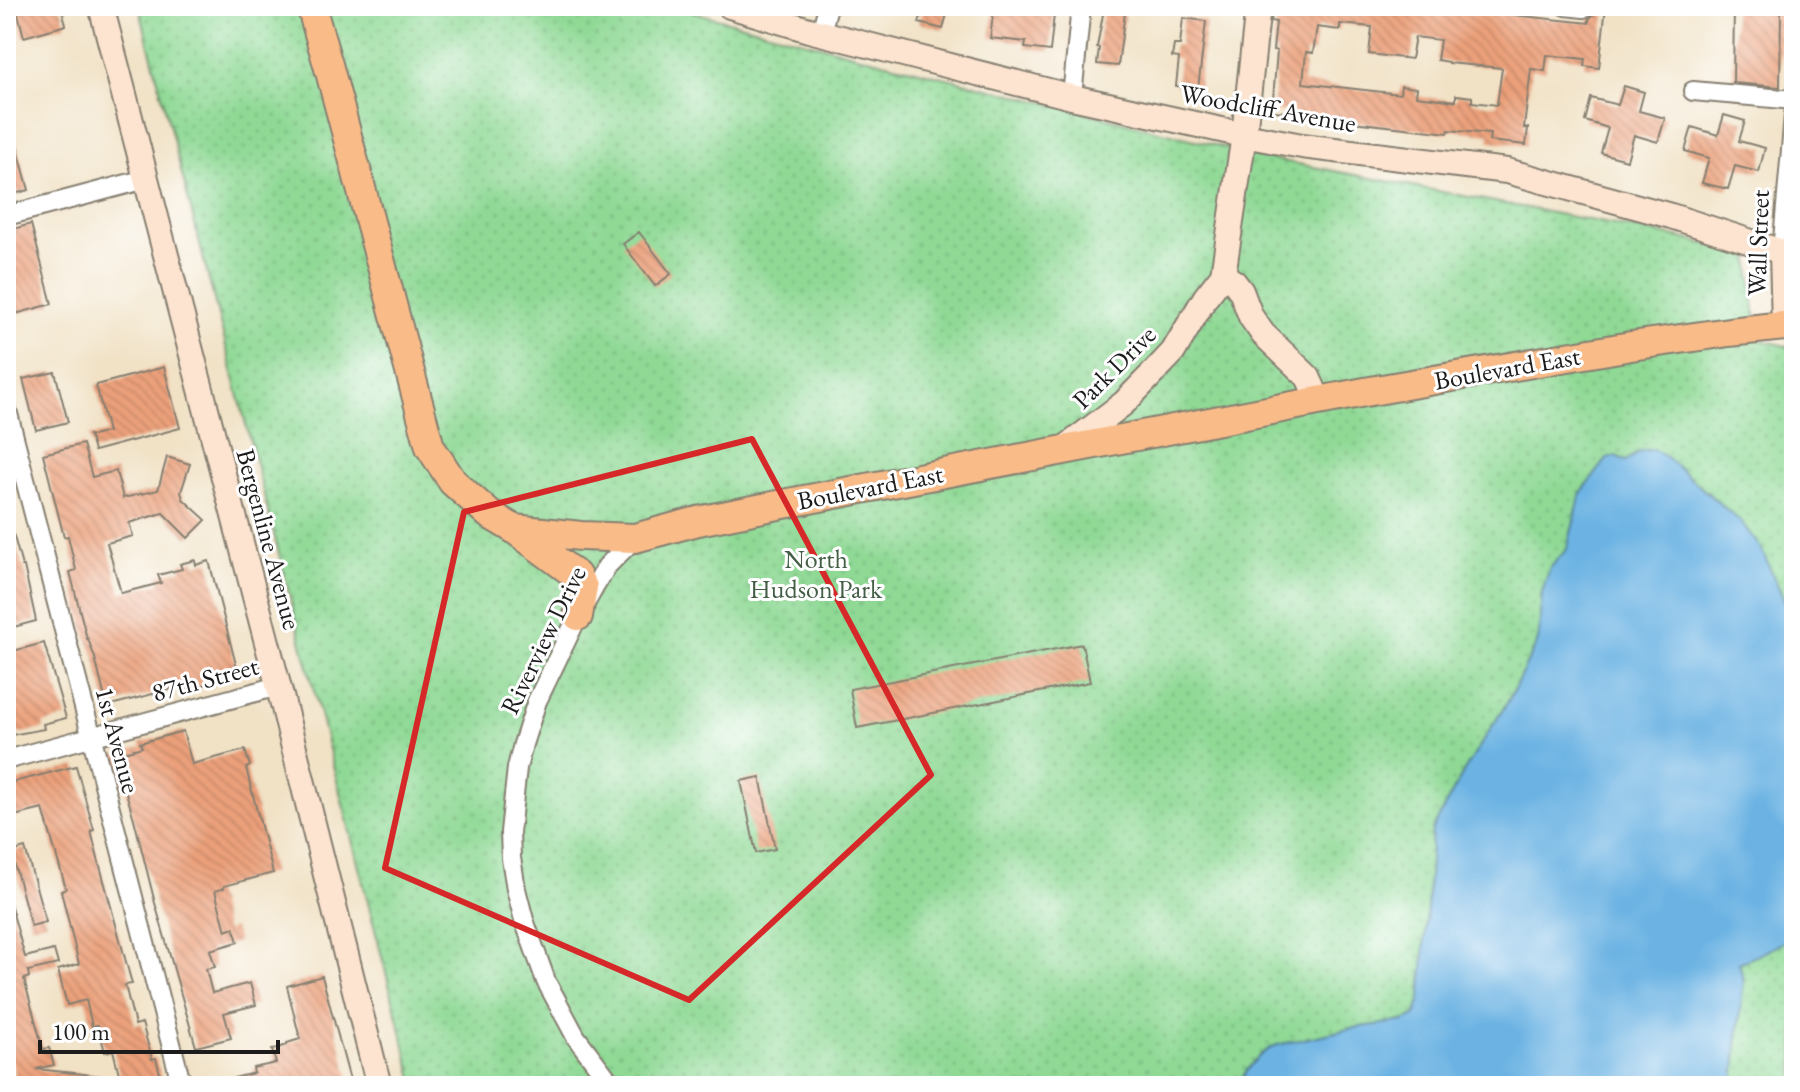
<svg xmlns="http://www.w3.org/2000/svg" width="1800" height="1092" viewBox="0 0 1800 1092" font-family="'EB Garamond',serif">
<style>
.park{fill:url(#park-dots);stroke:#567a58;stroke-width:2}
.water{fill:#6cb3e3;stroke:#446880;stroke-width:2}
.building{fill:url(#building-back-hatch);fill-rule:evenodd}
.lines{fill:none;stroke-linecap:round;stroke-linejoin:round}
.street-casing{stroke:#867f71;stroke-width:22}
.secondary-casing{stroke:#867f71;stroke-width:28}
.primary-casing{stroke:#867f71;stroke-width:32}
.street{stroke:#fff;stroke-width:18}
.secondary{stroke:#fde4d0;stroke-width:24}
.primary{stroke:#f9bc89;stroke-width:28}
.marked{fill:none;stroke:#d62828;stroke-width:6;stroke-linejoin:round}
.labels{text-anchor:middle;stroke-width:6;stroke-linejoin:round;paint-order:stroke}
.street-label{font-size:26px;fill:#1c1c1c;stroke:#fff}
.park-label{font-size:26px;fill:#445e46;stroke:#fff}
</style>
<defs>
<pattern id="park-dots" width="8" height="8" patternUnits="userSpaceOnUse" patternTransform="scale(2)"><rect width="8" height="8" fill="#8fd995"/><path d="M2 2h.1M6 6h.1" fill="none" stroke="#7bba80" stroke-width="1.8" stroke-linecap="round"/></pattern>
<pattern id="building-back-hatch" width="6" height="6" patternUnits="userSpaceOnUse" patternTransform="scale(2)"><rect width="6" height="6" fill="#eba07a"/><path d="M-1 5l2 2M0 0l6 6M5-1l2 2" fill="none" stroke="#c98969"/></pattern>
</defs>
<rect width="100%" height="100%" fill="#fff"/>
<filter id="ink" filterUnits="userSpaceOnUse"><feTurbulence type="fractalNoise" baseFrequency=".0125" numOctaves="2"/><feDisplacementMap in="SourceGraphic" scale="16" xChannelSelector="R" yChannelSelector="G"/><feConvolveMatrix kernelMatrix="1 2 1 2 8 2 1 2 1" color-interpolation-filters="sRGB"/></filter>
<filter id="wash" filterUnits="userSpaceOnUse"><feTurbulence type="fractalNoise" baseFrequency=".006" numOctaves="4" result="noise"/><feDisplacementMap in="SourceGraphic" scale="32" xChannelSelector="R" yChannelSelector="G"/><feGaussianBlur stdDeviation="1.8" result="paint"/><feColorMatrix in="noise" values="0 0 0 0 0 0 0 0 0 0 0 0 0 0 0 0 0 1.4 0 .05"/><feComposite in="paint" operator="in"/></filter>
<g filter="url(#wash)">
<rect width="100%" height="100%" fill="#f1e2c6"/>
<!-- park -->
<path class="park" d="M139,6h532l216,57 380,95 415,80 67,17 9,84 36,9v738h-1379z"/>
<!-- water -->
<path class="water" d="M1653,449l13,8 75,65 20,26 33,74v312c-17,14 -35,21 -55,29l5,17 -7,67 -3,39h-495c6,-18 21,-34 38,-41l76,-17 51,-7 11,-5 6,-18 11,-168 32,-59 43,-68 31,-62 4,-49 8,-24 17,-19 14,-56 26,-34 9,-3 10,5 15,-10z"/>
<g id="blocks">
<!-- building -->
<path class="building" d="M16,6h45l5,19 -42,12z
M924,6h25l-6,23 -24,-6z
M1273,6h165l12,1 -1,4 36,4v-3l104,11v-4l5,-5 2,-8h10l-7,62 -15,-2 1,-7 -38,-4 -2,16 -14,-2 -7,59h4l-2,17 -37,-4 1,-7 -41,-4 -1,3 -104,-12v-2l-40,-4v3l-16,-1v-5l-16,-1 5,-60 -4,-1 3,-28 -5,-1zM1340,24l32,3 -3,27 42,5 4,-22 25,3 -3,20 11,2v1l54,5 -5,37 -25,-3v-5l-16,-2v6l-40,-5 1,-8 -16,-2 -1,8 -97,-11 3,-31 7,1 4,-26 23,3z
M1734,6h47l-1,81 -47,-4z
M994,8l60,7 -4,36 -25,-3 1,-6 -36,-4z
M1104,9l21,3 -7,54 -21,-2 2,-16 -2,-1z
M1183,18l23,3 -8,68 -22,-3 3,-28 -7,-1 2,-12h6z
M1624,86l20,6 -5,19 26,7 -7,24 -24,-7 -7,25 -26,-7 7,-25 -23,-7 6,-23 27,7z
M1724,115l21,6 -6,20 26,7 -6,24 -24,-6 -7,23 -26,-6 7,-25 -24,-7 7,-24 26,8z
M6,120h4l19,70 -23,6z
M31,224l21,80 -44,12 -2,-11v-74z
M639,232l32,42 -16,12 -32,-42z
M164,367l16,61 -86,23 -5,-16 4,1 15,-4 -12,-47z
M55,372l13,50 -32,8 -13,-51z
M83,444l9,33 24,-6 7,27 35,-8 9,-33 23,7 -9,28 2,7 23,21 -18,18 -25,-25 -34,10 4,13 -26,7 14,50 40,-10 -3,-8 24,-6 -2,-5 15,-4 1,5 13,-4 30,115 -51,13 -1,-4 -80,21 -12,-48 -7,-19h-1l-17,-67 6,-2 -8,-34 -4,1 -21,-83z
M10,522l12,44h2l12,55 -30,8v-106z
M44,643l22,75 -23,6 1,5 -38,7v-71l7,-2 -4,-11z
M1082,644l8,38 -233,46 -7,-39z
M183,731l9,33 53,-14 5,16 -4,2 27,105 -49,13v2l-9,3 11,40 8,-3 4,14 -28,8 5,17 -9,2 6,24 38,-10 6,22 -32,8 7,25 -35,9 -41,-144 -21,-84 -10,-33h-3l-8,-31 29,-8 -2,-4z
M76,766l18,64 -3,1 6,24 35,129 -7,1 10,40 7,-2 10,36 4,-1 7,28h-22l-2,-9 -18,5 -8,-32 -8,2 -7,-27 -6,1 -6,-26 -19,5 -9,-35 21,-6 -18,-73 5,-2 -23,-80 -37,9v-34z
M760,777l15,72 -19,4 -15,-72z
M25,848l21,74 -15,4 -20,-74z
M6,903h4l15,54 29,-7 4,14 -30,7 1,6 -5,2 19,70 6,-1 5,17 -18,4 76,8v9h-94l-12,-46z
M322,976l29,108 -10,2h-118l-1,-5 32,-8 -1,-5 23,-5 -4,-13 15,-5v-2l13,-4 -13,-53z"/>
</g>
</g>
<g filter="url(#ink)">
<use href="#blocks" fill-opacity="0" stroke="#867f71" stroke-width="2"/>
<g class="lines">
<defs>
<path id="street" d="M1566,6l18,2
M821,33l7,-27
M1693,91l101,9
M1072,97l9,-91
M6,216l140,-37
M1782,252l12,-137
M6,406l176,680
M6,760l272,-74
M613,1086l-37,-49 -30,-56 -22,-61 -8,-31 -5,-31 -1,-26 7,-64 6,-24 14,-43 41,-85 17,-30 12,-20 28,-28"/>
<path id="secondary" d="M101,6l181,694 97,386
M730,6l79,24 263,67 172,38 58,11 205,25 164,45 111,36 12,8
M1782,252l2,74
M1223,275l11,7 7,9 10,26 12,17 45,43 11,24
M1064,449l60,-46 33,-34 16,-17 32,-54 18,-23 21,-140 14,-129"/>
<path id="primary" d="M311,6l18,62 101,379 23,35 36,32 25,15 62,46 7,12 -5,29
M514,529l67,7 54,2 63,-17 70,-14 597,-115 266,-46 98,-14 55,-6 10,2"/>
</defs>
<!-- street casing -->
<use href="#street" class="street-casing"/>
<!-- secondary casing -->
<use href="#secondary" class="secondary-casing"/>
<!-- primary casing -->
<use href="#primary" class="primary-casing"/>
<!-- street -->
<use href="#street" class="street"/>
<!-- secondary -->
<use href="#secondary" class="secondary"/>
<!-- primary -->
<use href="#primary" class="primary"/>
</g>
</g>
<!-- marked area -->
<path class="marked" d="M752,439l179,336 -242,225 -304,-132 79,-356z"/>
<g class="labels">
<!-- street labels -->
<g class="street-label">
<text transform="translate(1268 108) rotate(10)" y="9">Woodcliff Avenue</text>
<text transform="translate(1758 243) rotate(-88)" y="9">Wall Street</text>
<text transform="translate(1114 367) rotate(-45)" y="9">Park Drive</text>
<text transform="translate(1507 368) rotate(-10)" y="9">Boulevard East</text>
<text transform="translate(870 487) rotate(-11)" y="9">Boulevard East</text>
<text transform="translate(269 539) rotate(75)" y="9">Bergenline Avenue</text>
<text transform="translate(543 640) rotate(-64)" y="9">Riverview Drive</text>
<text transform="translate(205 679) rotate(-15)" y="9">87th Street</text>
<text transform="translate(118 740) rotate(75)" y="9">1st Avenue</text>
</g>
<!-- park labels -->
<g class="park-label">
<text x="816" y="568">North<tspan x="816" dy="30">Hudson Park</tspan></text>
</g>
</g>
<!-- margin -->
<rect width="1800" height="1092" fill="none" stroke="#fff" stroke-width="32"/>
<!-- scale -->
<path d="M40 1040v12h238v-12" fill="none" stroke="#1c1c1c" stroke-width="4"/>
<text x="52" y="1040" font-size="24" fill="#1c1c1c" stroke="#ffffff" stroke-width="6" paint-order="stroke">100 m</text>
</svg>
